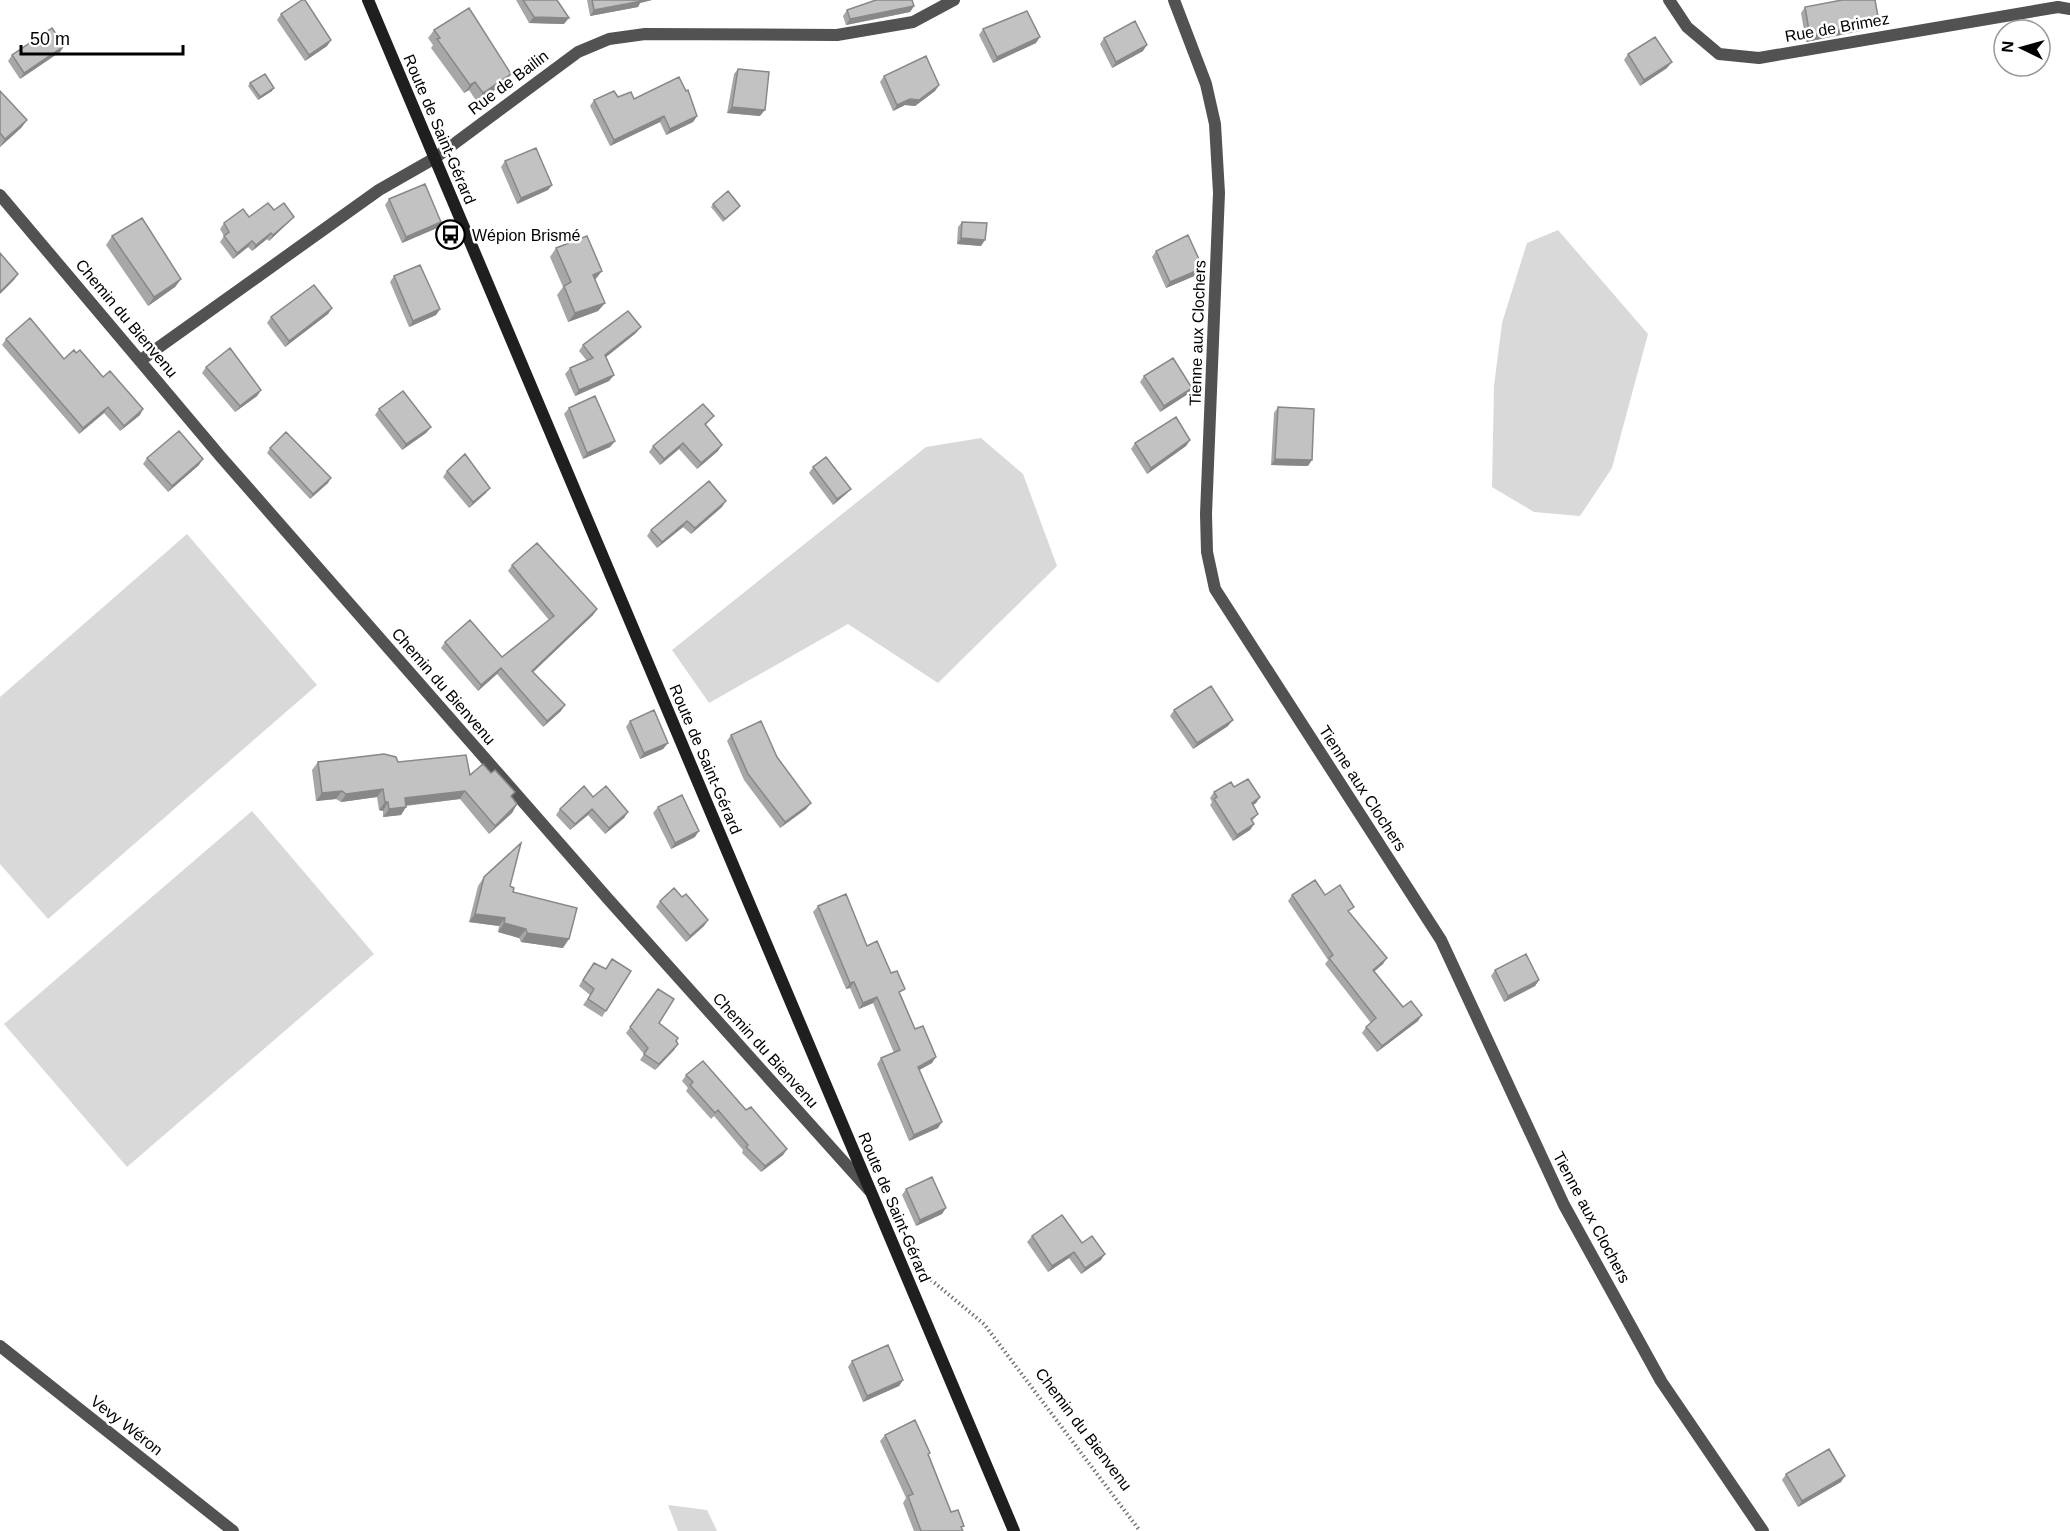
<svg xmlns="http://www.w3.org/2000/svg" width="2070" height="1531" viewBox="0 0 2070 1531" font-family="Arial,sans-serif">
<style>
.green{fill:#d9d9d9}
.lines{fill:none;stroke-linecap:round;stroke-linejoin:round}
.path{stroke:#747474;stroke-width:4;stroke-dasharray:1.5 3;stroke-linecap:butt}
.street{stroke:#525252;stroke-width:12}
.secondary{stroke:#1f1f1f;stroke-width:12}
.wall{fill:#a7a7a7}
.shaded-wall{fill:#888}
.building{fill:#c2c2c2;stroke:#888;stroke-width:1.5}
.labels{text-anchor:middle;stroke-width:5;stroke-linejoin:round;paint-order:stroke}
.street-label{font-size:16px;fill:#000;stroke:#fff}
.poi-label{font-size:16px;fill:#000;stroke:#fff;text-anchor:start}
</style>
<rect width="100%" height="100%" fill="#fff"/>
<!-- green -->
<path class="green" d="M1558,230l90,104 -36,134 -32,48 -46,-4 -42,-25 2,-101 8,-63 25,-80z
M981,438l42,36 34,92 -119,117 -90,-59 -139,79 -37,-53 254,-203z
M187,534l130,151 -269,234 -48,-55v-167z
M252,811l122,143 -247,213 -123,-143z
M668,1505l39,5 10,21h-39z"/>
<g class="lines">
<!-- path -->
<path class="path" d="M924,1274l60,50 156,207"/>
<!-- street -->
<path class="street" d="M1174,0l32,84 9,40 4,69 -13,321 1,38 8,37 226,351 123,265 97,176 102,150
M1669,0l18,27 32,27 40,4 299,-51 12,2
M0,195l221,262 388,443 260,290
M141,360l238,-170 56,-32 143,-106 31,-13 36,-5 192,1 76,-13 41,-22
M0,1346l233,185"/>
<!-- secondary -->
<path class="secondary" d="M368,0l646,1531"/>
</g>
<!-- wall -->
<path class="wall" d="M516,0h41l7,24 -35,-1z
M587,0h65l-12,3 -2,4 -48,9z
M914,6l-4,6 -64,13 -3,-9 4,-6z
M1805,7l70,21 -69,14 -5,-29z
M281,14l50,26 -4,6 -22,15 -28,-41z
M983,29l53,14 -43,20 -14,-28z
M434,30l71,53 -28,19 -8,-12 -5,3 -33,-45 2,-3 -5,-7z
M1104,38l39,13 -31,17 -12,-24z
M64,46l-4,6 -40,27 -12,-18 4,-6z
M1628,54l39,14 -27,18 -16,-26z
M738,69l22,47 -33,-3 7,-39z
M884,76l55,9 -4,6 -20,15 -10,-1 -12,6 -13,-29z
M250,83l22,8 -14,9 -10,-14z
M0,91l27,29 -6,8 -21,19z
M618,97l16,2 63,17 -4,6 -27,13 -6,-13 -50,24 -20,-40 4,-6z
M505,161l47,24 -4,5 -31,14 -16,-37z
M389,199l52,23 -4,6 -35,15 -17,-38z
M713,204l27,2 -2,3 -15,13 -12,-15z
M274,210l15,12 -20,19 -2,-2 -15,12 -4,-4 -15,12 -13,-17 4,-6 -4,-7 4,-6z
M962,222l19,24 -24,-2 1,-17z
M112,236l69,43 -6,8 -27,19 -42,-61z
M556,248l39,32 10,23 -7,8 -30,11 -11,-27 6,-8 -13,-30z
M1156,251l47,17 -4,6 -33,14 -14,-31z
M394,276l46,33 -4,6 -27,12 -19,-45z
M332,308l-4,6 -43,33 -18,-24 4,-6z
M636,333l-30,24 8,18 -5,6 -34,15 -10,-22 5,-6 17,-7 -8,-10 4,-6z
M6,339l58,20 12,-6 27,24 37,38 -20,16 -16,-18 -25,21 -77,-89z
M206,367l55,23 -4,6 -22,16 -33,-39z
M1144,376l44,18 -28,18 -20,-30z
M1278,407l30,59 -37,-1 3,-52z
M569,408l46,33 -5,6 -27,12 -19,-45z
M379,409l52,18 -5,6 -24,17 -27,-35z
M714,416l-8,9 12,26 -21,18 -18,-20 -19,16 -11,-13 4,-6z
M1190,440l-4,6 -39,28 -16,-25 4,-6z
M270,448l58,35 -18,16 -43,-46z
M147,458l52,7 -31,27 -25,-28z
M813,467l33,27 -13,11 -24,-32z
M447,471l39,22 -17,15 -26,-31z
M722,507l-31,27 -8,-7 -26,21 -10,-12 4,-6z
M512,565l85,44 -4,6 -60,57 28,39 -18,16 -46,-53 -19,17 -37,-43 4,-6 57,15 47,-37 -41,-49z
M1174,710l54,16 -35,23 -23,-33z
M630,721l38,22 -5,6 -23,10 -14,-32z
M731,735l46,22 34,46 -5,6 -26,19 -36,-48 -17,-39z
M318,762h80l72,13 42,22 5,7 -5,9 -23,21 -29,-35 -54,7v1l-5,8 -18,2v-6l-4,-1 -2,-13 -36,5 -5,-3 -20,2 -4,-31z
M1234,787l26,10 -4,6 -3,2 5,9 -6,7 2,3 -4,6 -17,11 -23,-36 2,-3 -2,-4 4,-6z
M593,797l35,15 -4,6 -19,16 -17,-19 -18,15 -14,-15 4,-6z
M658,807l37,30 -24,12 -18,-36z
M484,877l26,9 3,6 50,56 -42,-6 -2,-4 -21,-6 1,-6 -30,-4 9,-36z
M1292,895h33l25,18 33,51 -9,7 29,36 15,14 -41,31 -15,-19 4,-6 5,-4 -46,-59 3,-4 -40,-59z
M682,897l26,23 -4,6 -18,16 -30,-35 4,-6z
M818,906l49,40 34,49 14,34 17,34 -13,7 19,58 -29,13 -32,-77 4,-6 13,-5 -21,-50 -14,6 -9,-21 -4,1 -33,-77z
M589,969l42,2 -29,46 -19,-12 7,-10 -11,-9z
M1495,970l44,10 -4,6 -31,16 -13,-26z
M658,989l1,34 19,21 -4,6 -19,20 -15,-10 4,-6 -18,-21z
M686,1075l60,35 41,39 -4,6 -22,17 -19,-19 1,-3 -29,-34 -3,3 -25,-28 2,-3 -6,-7z
M906,1189l36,25 -26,12 -14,-31z
M1032,1236l50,7 19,17 -20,14 -12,-16 -21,14 -21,-30z
M852,1361l51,19 -4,6 -36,16 -15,-35z
M885,1435l44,20 22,57 12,19h-49l-11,-28 3,-5 -26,-57z
M1786,1474l55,8 -43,25 -16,-27z"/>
<!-- shaded-wall -->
<path class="shaded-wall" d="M640,0h12l-12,3 -2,4 -48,9 4,-6z
M914,6l-4,6 -64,13 4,-6z
M534,17l35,1 -5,6 -35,-1z
M1879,22l-4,6 -69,14 4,-6z
M1040,37l-4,6 -43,20 4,-6z
M331,40l-4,6 -22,15 4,-6z
M1147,45l-4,6 -31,17 4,-6z
M64,46l-4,6 -40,27 4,-6z
M1672,62l-5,6 -27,18 4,-6z
M511,74l-6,9 -28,19 6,-9z
M475,82l-6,8 -5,3 6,-8z
M939,85l-4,6 -20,15 -10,-1 -12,6 4,-6z
M274,88l-2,3 -14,9 2,-3z
M732,107l33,3 -5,6 -33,-3z
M664,116l-4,6 -50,24 4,-6z
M697,116l-4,6 -27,13 4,-6z
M27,120l-6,8 -21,19 5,-8z
M552,185l-4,5 -31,14 4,-6z
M294,217l-5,5 -20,19 4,-6z
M441,222l-4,6 -35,15 4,-6z
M271,233l-4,6 -15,12 4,-6z
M961,238l24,2 -4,6 -24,-2z
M252,241l-4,6 -15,12 4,-6z
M1203,268l-4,6 -33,14 4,-6z
M602,271l-7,9 -2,-5z
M18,274l-4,6 -14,14v-2z
M181,279l-6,8 -27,19 6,-9z
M605,303l-7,8 -30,11 7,-9z
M332,308l-4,6 -43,33 4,-6z
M440,309l-4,6 -27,12 4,-6z
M641,327l-5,6 -35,28 4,-6z
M614,375l-5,6 -34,15 4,-6z
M1192,388l-4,6 -28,18 4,-6z
M261,390l-4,6 -22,16 5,-6z
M108,407l-4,6 -25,21 4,-6z
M143,409l-3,6 -20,16 4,-5z
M431,427l-5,6 -24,17 4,-6z
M1190,440l-4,6 -39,28 4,-6z
M615,441l-5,6 -27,12 4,-6z
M683,443l-4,6 -19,16 4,-6z
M722,445l-4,6 -21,18 4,-6z
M203,459l-4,6 -31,27 4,-6z
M1275,459l37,1 -4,6 -37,-1z
M331,478l-3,5 -18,16 3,-5z
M490,488l-4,5 -17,15 4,-6z
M851,489l-5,5 -13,11 4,-6z
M726,501l-4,6 -31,27 4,-6z
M687,521l-4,6 -26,21 5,-6z
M597,609l-4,6 -65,62 4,-6z
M501,668l-4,6 -19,17 3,-6z
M565,705l-4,6 -18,16 4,-6z
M1233,720l-5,6 -35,23 4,-6z
M668,743l-5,6 -23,10 4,-6z
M383,789l-6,8 -36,5 5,-8z
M342,791l-6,8 -20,2 6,-8z
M465,791l-5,8 -60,7 5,-8z
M1260,797l-4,6 -8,6 4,-6z
M385,802h3l-5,9 -4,-1z
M811,803l-5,6 -26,19 5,-6z
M517,804l-5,9 -23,21 6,-8z
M406,807l-5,8 -18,2 6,-8z
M592,809l-4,6 -18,15 5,-6z
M628,812l-4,6 -19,16 4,-6z
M1254,824l-4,6 -17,11 4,-6z
M699,831l-4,6 -24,12 4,-6z
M475,914l30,4 -6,8 -30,-4z
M708,920l-4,6 -18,16 4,-6z
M504,923l22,6 -7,9 -21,-6z
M527,933l42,6 -6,9 -42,-6z
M1387,958l-4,6 -14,12 4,-6z
M1539,980l-4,6 -31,16 4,-6z
M854,982l-4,6 -4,1 4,-6z
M877,997l-4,6 -14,6 4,-6z
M1422,1015l-4,6 -41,31 5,-6z
M678,1044l-4,6 -19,20 4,-6z
M936,1057l-4,6 -18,10 4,-6z
M942,1122l-4,6 -29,13 5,-6z
M787,1149l-4,6 -22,17 4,-6z
M946,1208l-4,6 -26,12 4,-6z
M1074,1252l-5,6 -21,14 4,-6z
M1105,1254l-4,6 -20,14 4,-6z
M903,1380l-4,6 -36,16 4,-6z
M1845,1476l-4,6 -43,25 4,-6z"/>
<!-- building -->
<path class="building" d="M302,0h3l26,40 -22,15 -28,-41z
M523,0h34l12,18 -35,-1z
M592,0h50v1l-48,9z
M876,0h36l2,6 -64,13 -3,-9z
M1842,0h33l4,22 -69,14 -5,-29z
M469,8l42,66 -28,19 -8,-11 -5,3 -33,-46 3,-1 -6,-8z
M1027,11l13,26 -43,20 -14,-28z
M1135,21l12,24 -31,17 -12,-24z
M52,28l12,18 -40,27 -12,-18z
M1655,37l17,25 -28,18 -16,-26z
M926,56l13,29 -20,15 -9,-1 -13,6 -13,-29z
M738,69l31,3 -4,38 -33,-3z
M265,74l9,14 -14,9 -10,-14z
M679,77l7,14 2,-1 9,26 -27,13 -6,-13 -50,24 -20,-40 20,-9 4,6 13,-5 3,7z
M0,91l27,29 -22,19 -5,-6z
M536,148l16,37 -31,13 -16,-37z
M425,184l16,38 -35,15 -17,-38z
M728,191l12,15 -15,13 -12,-15z
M268,203l6,7 10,-7 10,14 -21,18 -2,-2 -15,12 -4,-4 -15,12 -13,-17 5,-4 -5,-9 19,-14 6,8z
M142,218l39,61 -27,18 -42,-61z
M962,222l25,1 -2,17 -24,-2z
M1188,235l15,33 -33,14 -14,-31z
M587,236l15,35 -9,4 12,28 -30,10 -11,-27 7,-4 -15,-34z
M0,253l18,21 -18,18z
M420,265l20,44 -27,12 -19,-45z
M314,285l18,23 -43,33 -18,-24z
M628,311l13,16 -36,28 9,20 -35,15 -9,-22 23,-10 -10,-13z
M30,318l34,41 10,-9 2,3 4,-3 23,27 7,-6 33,38 -19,17 -16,-19 -25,21 -77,-89z
M230,348l31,42 -21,16 -34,-39z
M1173,358l19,30 -28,18 -20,-30z
M403,391l28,36 -25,17 -27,-35z
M595,396l20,45 -28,12 -18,-45z
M703,404l11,12 -9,8 17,21 -21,18 -18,-20 -19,16 -11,-13z
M1278,407l36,2 -2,51 -37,-1z
M1176,417l14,23 -39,28 -16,-25z
M179,431l24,28 -31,27 -25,-28z
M286,432l45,46 -18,16 -43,-46z
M465,454l25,34 -17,14 -26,-31z
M826,457l25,32 -14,10 -24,-32z
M709,481l17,20 -31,27 -8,-7 -25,21 -11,-12z
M537,543l60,66 -65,62 33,34 -18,16 -46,-53 -20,17 -36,-43 25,-22 32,37 52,-41 -42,-51z
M1211,686l22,34 -36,23 -23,-33z
M654,710l14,33 -24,10 -14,-32z
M761,721l16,36 34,46 -26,19 -37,-48 -17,-39z
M384,754l12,3 2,5 68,-7 4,20 13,-11 8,9 4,-3 20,22 -4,4 6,8 -22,22 -30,-35 -60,7 1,9 -17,2 -1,-7h-3l-2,-13 -37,5 -4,-3 -20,2 -4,-31z
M1248,779l12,18 -8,6 6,11 -7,5 3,5 -17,11 -23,-36 3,-2 -3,-5 17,-10 3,5z
M584,786l9,11 13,-11 22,26 -19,16 -17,-19 -17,15 -15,-15z
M682,795l17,36 -24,12 -17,-36z
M521,843l-11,43 4,2 -1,4 64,16 -8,31 -42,-6 -1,-4 -22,-6 1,-5 -30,-4 9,-37z
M1315,880l10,15 15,-10 14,22 -6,4 39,47 -14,12 30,37 8,-6 11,14 -40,31 -16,-19 10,-9 -47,-60 4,-3 -41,-60z
M674,888l8,9 4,-3 22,26 -18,16 -30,-35z
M846,894l21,52 10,-5 14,32 6,-2 8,18 -6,3 16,37 8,-3 13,31 -18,10 24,55 -28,13 -33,-77 19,-8 -23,-53 -14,6 -9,-21 -4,1 -32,-77z
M1526,954l13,26 -31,16 -13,-26z
M612,959l19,12 -25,40 -18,-12 6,-10 -11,-9 11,-17 12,6z
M658,989l16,10 -15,24 19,15 -2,3 2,3 -19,20 -15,-10 4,-6 -18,-21z
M703,1061l43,49 5,-3 36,42 -22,17 -19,-19 2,-2 -30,-35 -3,3 -25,-28 3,-3 -7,-7z
M932,1177l14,31 -26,12 -14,-31z
M1062,1215l20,28 10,-7 13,18 -20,14 -11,-16 -22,14 -20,-30z
M888,1345l15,35 -36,16 -15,-35z
M915,1420l15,33 -2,1 23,58 7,-2 6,16 -3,1 2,4h-42l-13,-35 5,-2 -28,-59z
M1829,1449l16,27 -43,25 -16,-27z"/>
<!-- icons -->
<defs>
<symbol id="bus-ring" viewBox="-11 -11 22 22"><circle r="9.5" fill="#fff" stroke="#000" stroke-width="1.5"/><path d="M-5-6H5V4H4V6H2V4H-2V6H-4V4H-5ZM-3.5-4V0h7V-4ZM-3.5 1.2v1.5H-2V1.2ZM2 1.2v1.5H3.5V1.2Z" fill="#000"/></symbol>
</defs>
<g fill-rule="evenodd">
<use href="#bus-ring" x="434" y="218" width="33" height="33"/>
</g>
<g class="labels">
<!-- street labels -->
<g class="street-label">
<text transform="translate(1837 27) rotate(-10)" y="6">Rue de Brimez</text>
<text transform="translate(508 82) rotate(-37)" y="6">Rue de Bailin</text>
<text transform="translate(440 129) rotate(67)" y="6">Route de Saint-Gérard</text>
<text transform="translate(127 318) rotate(50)" y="6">Chemin du Bienvenu</text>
<text transform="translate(1197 333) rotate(-88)" y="6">Tienne aux Clochers</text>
<text transform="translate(444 686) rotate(49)" y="6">Chemin du Bienvenu</text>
<text transform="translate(706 759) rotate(67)" y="6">Route de Saint-Gérard</text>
<text transform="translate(1363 788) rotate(57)" y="6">Tienne aux Clochers</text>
<text transform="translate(766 1050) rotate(48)" y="6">Chemin du Bienvenu</text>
<text transform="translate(895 1207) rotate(67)" y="6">Route de Saint-Gérard</text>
<text transform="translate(1592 1217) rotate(62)" y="6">Tienne aux Clochers</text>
<text transform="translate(127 1425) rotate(38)" y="6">Vevy Wéron</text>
<text transform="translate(1084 1429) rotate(53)" y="6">Chemin du Bienvenu</text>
</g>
<!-- poi labels -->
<g class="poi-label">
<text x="472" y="241">Wépion Brismé</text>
</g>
</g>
<!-- north arrow -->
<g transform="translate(2022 48) rotate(275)"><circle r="28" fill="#ffffff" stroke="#999999" stroke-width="1.5"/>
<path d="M0-4.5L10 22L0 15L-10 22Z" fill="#000000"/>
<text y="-9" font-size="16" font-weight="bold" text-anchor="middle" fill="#000000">N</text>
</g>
<!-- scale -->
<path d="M21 45v9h162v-9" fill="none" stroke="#000000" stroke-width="3"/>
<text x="30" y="45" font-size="18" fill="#000000" stroke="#ffffff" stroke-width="4.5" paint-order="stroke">50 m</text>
</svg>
